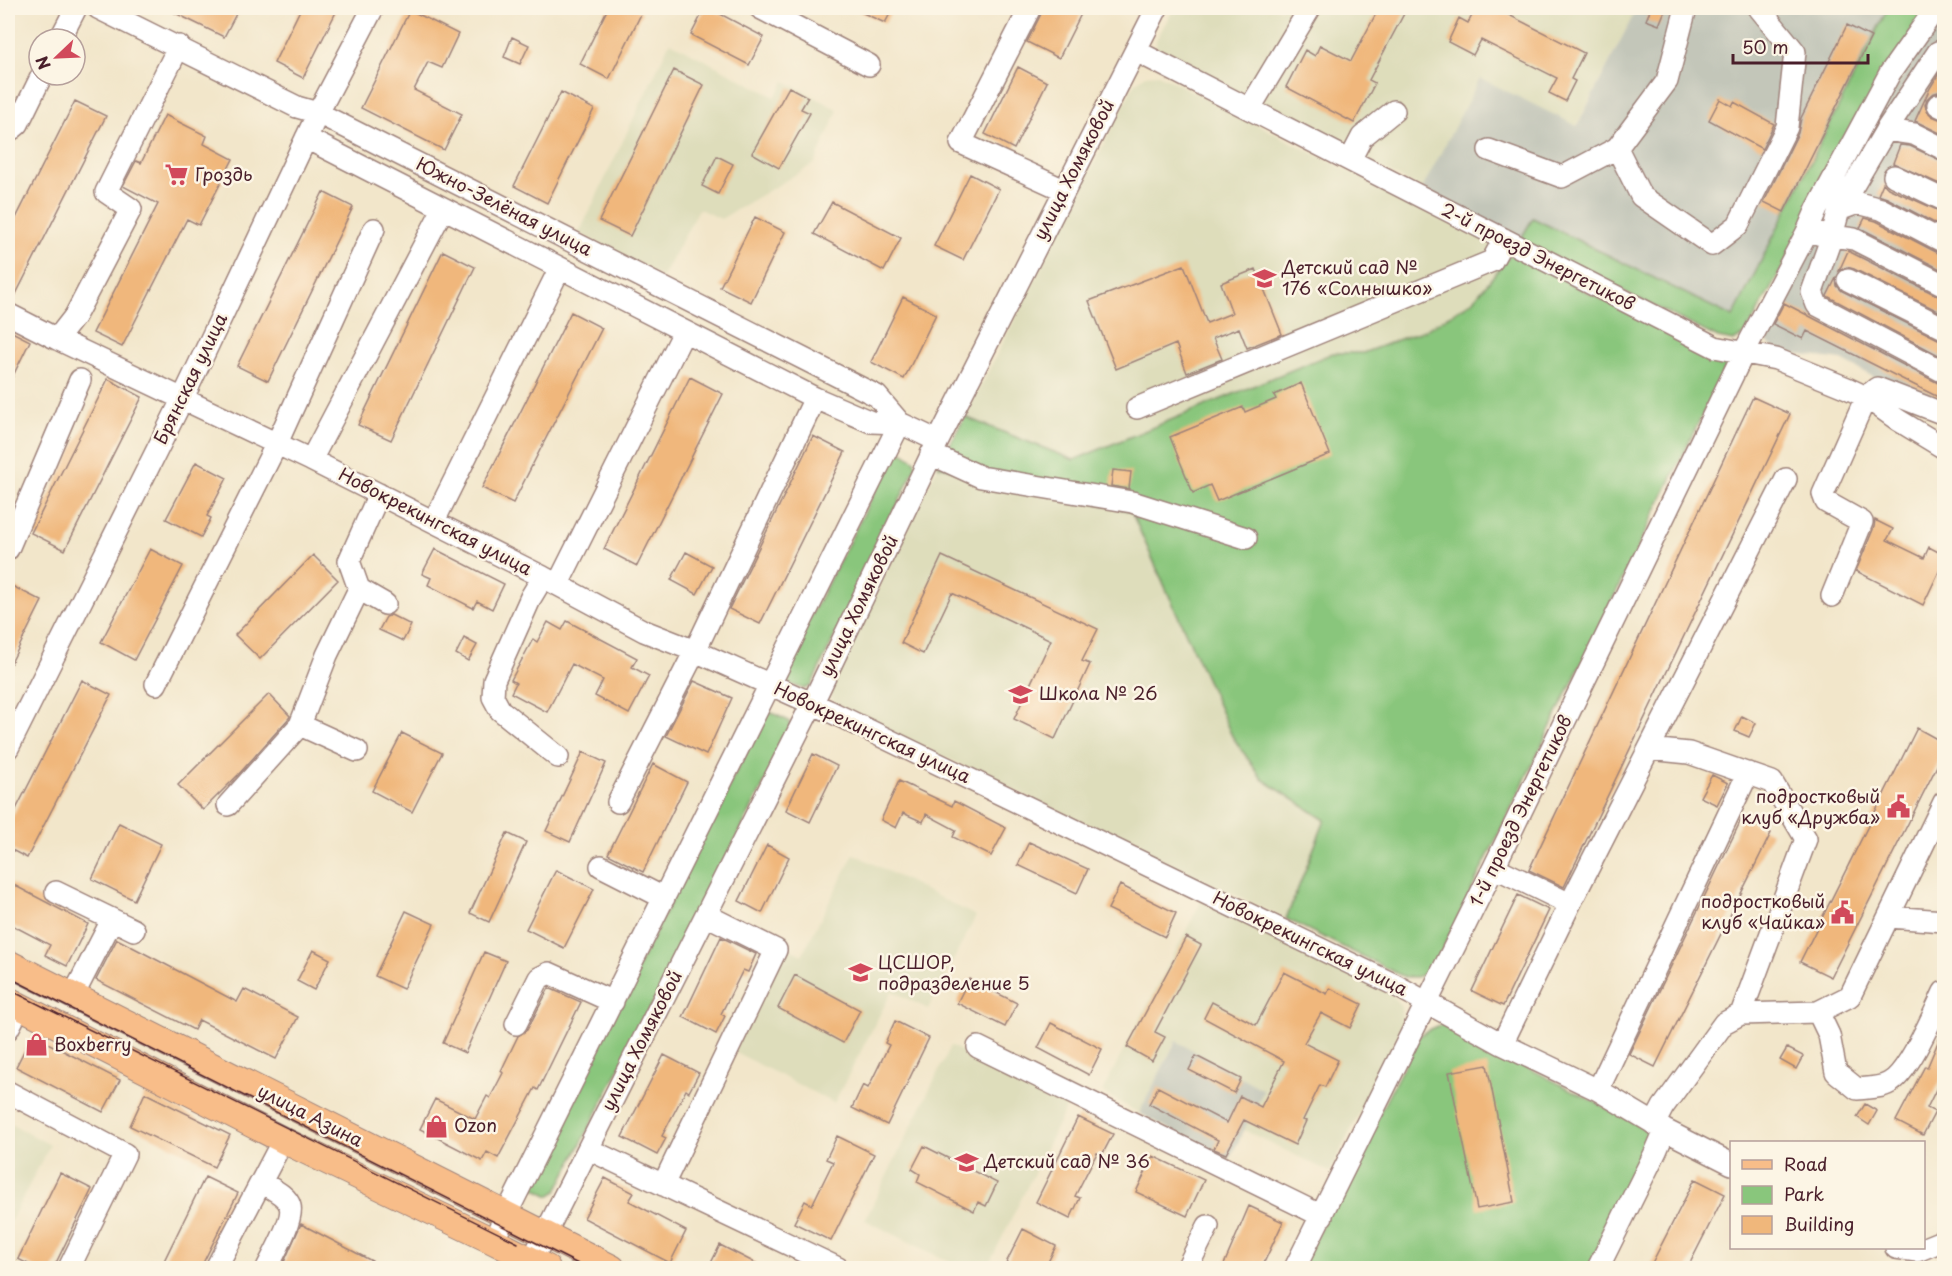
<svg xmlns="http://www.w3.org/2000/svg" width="1952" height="1276" viewBox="0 0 1952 1276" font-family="'Playpen Sans',sans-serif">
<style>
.built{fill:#deddbb}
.industrial{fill:#c3c6b9}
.green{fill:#89c67c;stroke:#6a7254;stroke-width:1.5}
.building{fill:#f0b77b}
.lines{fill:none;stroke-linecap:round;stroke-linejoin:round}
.minor-casing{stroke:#9e827a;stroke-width:24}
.major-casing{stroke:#9e827a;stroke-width:28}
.minor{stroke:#fff;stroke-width:21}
.major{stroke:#f8bd89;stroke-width:26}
.tram{stroke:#4a1f2b;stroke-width:1.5}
.labels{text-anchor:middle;stroke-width:5;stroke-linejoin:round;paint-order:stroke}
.street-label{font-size:18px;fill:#4a1f2b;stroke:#fcf5e5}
.poi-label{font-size:18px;fill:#4a1f2b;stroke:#fcf5e5;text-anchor:start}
</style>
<rect width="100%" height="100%" fill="#fcf5e5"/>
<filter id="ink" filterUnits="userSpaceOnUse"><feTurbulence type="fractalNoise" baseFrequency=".0167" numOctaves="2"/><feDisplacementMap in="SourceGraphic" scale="12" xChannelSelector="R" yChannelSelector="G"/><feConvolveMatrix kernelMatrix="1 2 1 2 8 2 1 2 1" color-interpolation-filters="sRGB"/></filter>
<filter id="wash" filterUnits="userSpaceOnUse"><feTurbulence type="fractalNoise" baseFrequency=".008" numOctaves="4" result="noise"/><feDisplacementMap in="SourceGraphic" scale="24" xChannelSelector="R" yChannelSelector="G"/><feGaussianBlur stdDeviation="1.35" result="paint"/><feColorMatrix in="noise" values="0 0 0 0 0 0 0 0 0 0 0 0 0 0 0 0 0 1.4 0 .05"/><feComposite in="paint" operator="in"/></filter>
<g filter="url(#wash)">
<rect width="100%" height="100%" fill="#f2e6ca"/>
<!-- built -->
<path class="built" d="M1174,8h463l-61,118 -154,63 -260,-134 -6,-8v-7z
M670,42l105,55 10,-16 53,29 -23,53 -94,56 -22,-10 -37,68 -83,-44z
M1158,74l353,180 -38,47 -46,28 -64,24h-30l-259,107 -109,-43 170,-334 11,-8z
M938,466l193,44 101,226 30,43 63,41 -39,99 -449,-213 -6,-9 -2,-7z
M854,854l122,62 -48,93 -36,-18 -58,112 -101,-52 53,-104 16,8z
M1203,898l188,95 10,14 1,20 -72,145 -86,-42 20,-40 -89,-48 -36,71 -37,-21z
M951,1046l117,58 -81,164h-25l-97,-48z
M8,1122l42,23 -42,81z"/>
<!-- industrial -->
<path class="industrial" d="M1637,8h251l-155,309 -200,-99 -13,21 -98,-50 58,-111 97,48z
M1934,27l10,3v385l-102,-55 -64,-8 -12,-11 2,-18 102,-196z
M1176,1041l88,49 -35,70 -90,-47z"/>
<!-- green -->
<path class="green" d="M1888,8h39l-182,327 -12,6 -15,-3 -198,-98 13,-22 200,99z
M1511,254l217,108 -296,609 -16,6h-12l-118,-58 39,-99 -63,-41 -30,-43 -101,-225 -193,-45 27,-49 109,43 259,-107h30l64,-24 46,-28z
M902,452l12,8 2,6 -105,220 -7,3 -20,-7 -2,-10 113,-219z
M770,712l19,9 2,10 -234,460 -8,5 -17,-9 -1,-7 233,-464z
M1443,1024l199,102 7,7 3,15 -64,120h-288l119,-232 13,-8z"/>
<g id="blocks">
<!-- building -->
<path class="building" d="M165,8h74l-15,29z
M301,8h37l-35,70 -29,-15z
M608,8h26l8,4 -33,67 -29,-15z
M705,8h4l55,29 -15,28 -58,-30z
M852,8h41l-8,15z
M1044,8h40l-25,50 -32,-16z
M1379,8h28l-38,72 6,3 -21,40 -68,-36 19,-37 10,6 5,-11 31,16z
M1476,8h19l89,45 -13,26 4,2 -10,20 -16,-8 8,-15 -76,-38 -8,15 -25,-13 11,-24 9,5z
M1651,8h15l-7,17 -13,-5z
M410,10l48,24 -16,34 -14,-6 -14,28 48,24 -18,36 -83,-42z
M1847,25l24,12 -87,175 -20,-10 34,-69 3,-15z
M512,37l17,8 -9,19 -16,-7z
M1944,65v29l-6,-2 -6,2 -5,5 -2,6 2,6 5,5 12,5v14l-29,-14 15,-33z
M1018,67l29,15 -33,67 -29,-15z
M674,70l30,15 -74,151 -31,-15z
M789,87l19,10 -7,12 9,4 -31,55 -27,-15z
M561,92l33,17 -47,94 -33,-17z
M1720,99l12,7 2,-4 40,22 -12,25 -53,-29z
M75,101l31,15 -94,186 -4,-1v-67z
M165,115l42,21 -3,8 29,15 -34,66 -12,-6 -65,128 -29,-14 65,-129 -35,-18 13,-25 5,2z
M1900,145l10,1 34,16v24l-51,-23z
M717,156l16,8 -15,30 -16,-8z
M970,174l29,15 -36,71 -29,-14z
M1883,183l5,5 56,25v15l-57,-30 -9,-3z
M323,192l30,15 -85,174 -31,-15z
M832,202l69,36 -17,33 -70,-37z
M755,217l30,15 -34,70 -31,-15z
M1865,218l11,3 62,32 6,2v16l-84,-43z
M443,251l32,16 -84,173 -33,-15z
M1848,251l90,45 6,2v16l-90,-45 -7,-2 -8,4z
M1184,265l23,58 25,-10 -11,-30 35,-14 26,65 -35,14 -8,-20 -26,10 9,21 -35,14 -11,-29 -60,25 -27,-68z
M1836,278l1,8 5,5 96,48 6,2v17l-117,-62z
M903,297l33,17 -32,65 -33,-17z
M1784,303l154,80 6,2v15l-137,-69 -4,8 -30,-15z
M571,312l31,16 -89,175 -31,-15z
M8,330l22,11 -22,45z
M690,377l33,17 -86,172 -33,-17z
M108,379l34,18 -77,153 -34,-17z
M1301,383l29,71 -113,47 -7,-16 -17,8 -23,-56 73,-30 2,5 31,-13 -2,-4z
M1753,397l37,17 -226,473 -35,-17z
M813,436l32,16 -85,172 -31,-15z
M196,462l31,16 -20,38 4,2 -10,19 -35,-18z
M1113,470l18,2 -2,17 -18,-3z
M1875,520l18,9 -6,11 37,18 5,-11 15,8v6l-21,44 -67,-34 18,-44z
M150,549l33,17 -49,94 -33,-18z
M435,549l69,35 -12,25 -15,-8 -4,7 -45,-23 3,-7 -9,-4z
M686,552l26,14 -15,28 -26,-14z
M313,555l25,25 -78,79 -25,-24z
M942,556l156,73 -16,32 8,3 -35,75 -41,-20 37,-79 -99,-47 -29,61 -22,-11z
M8,584l34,17 -34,68z
M391,615l20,10 -8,16 -24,-11 7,-13z
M567,621l70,37 -5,9 17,9 -20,38 -34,-18 8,-16 -31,-16 -25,48 -36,-19 5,-10 -5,-3 22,-41 4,3 11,-20 14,8z
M464,638l13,7 -9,16 -12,-7z
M82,680l29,15 -84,163 -19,-10v-23z
M694,681l38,17 -26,57 -40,-19z
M269,694l21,22 -1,2 -51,57 -35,35 -25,-25z
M1742,716l14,7 -7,14 -14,-6z
M1917,728l27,15v9l-113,225 -31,-15z
M402,733l40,20 -30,59 -40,-21z
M583,752l23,11 -36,79 -24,-11z
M813,754l24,12 -27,56 -24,-12z
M653,764l34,18 -44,90 -35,-18z
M1712,775l16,8 -11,22 -17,-8z
M899,781l53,25 2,-5 52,27 -15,28 -38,-19 3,-7 -30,-16 -3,8 -20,-9 -7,15 -15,-8z
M1742,818l29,15 -116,234 -26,-13z
M119,823l42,21 -27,56 -42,-21z
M507,833l19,9 -37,80 -19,-9z
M1029,842l59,27 -11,24 -59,-28z
M767,845l22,12 -27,56 -23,-12z
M556,870l38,19 -30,59 -38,-19z
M8,882l80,42 -21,42 -22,-11 5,-10 -42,-22z
M1120,885l56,28 -11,24 -57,-28z
M1518,895l31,15 -46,96 -31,-15z
M406,911l28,13 -31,65 -28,-13z
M721,937l35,17 -8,18 -5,-2 -22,44 4,2 -9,18 -33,-17z
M1186,937l15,8 -46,87 10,5 -13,24 -25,-14z
M117,939l120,63 7,-13 54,28 -22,42 -77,-39 -5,10 -98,-50z
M313,950l17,9 -16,31 -17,-9z
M484,952l22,9 -41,92 -22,-10z
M1284,972l43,22 3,-6 32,16 -12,24 -29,-15 -17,30 34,17 -13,27 -5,-2 -17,35 3,1 -11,24 -51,-25 -18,34 -12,-5 4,-9 -69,-36 9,-17 69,36 13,-27 21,11 23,-46 -80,-43 8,-16 44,23z
M795,975l65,35 -17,33 -65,-35z
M969,979l48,24 -12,24 -48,-24z
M549,988l32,14 -43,88 -3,-2 -37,70 -11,-6 -5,9 -62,-32 15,-30 40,20 12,-23 3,2 13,-25 -2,-2 17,-35 9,-6z
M895,1021l34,17 -42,87 -35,-17 11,-23 5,3 21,-43 -4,-2z
M1051,1023l51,26 -13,26 -51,-27z
M1944,1028v45l-17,35 8,4 -12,23 -27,-14 29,-55 2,2z
M32,1035l88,45 -17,32 -87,-45z
M1787,1048l16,8 -7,13 -16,-9z
M664,1055l35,18 -10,19 -3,-2 -24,46 4,2 -9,17 -35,-18z
M1196,1056l45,23 -7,14 -45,-23z
M1487,1065l27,137 -37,7 -28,-137z
M145,1093l85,42 -16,32 -84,-41z
M1865,1104l12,7 -8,14 -12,-8z
M1078,1117l35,17 -11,21 -5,-2 -22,43 5,2 -10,21 -34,-17z
M837,1136l37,18 -43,87 -37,-18 11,-22 7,4 21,-43 -7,-3z
M924,1146l73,37 -11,23 -8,-4 -4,9 -57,-29 3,-8 -8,-5z
M1153,1156l51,24 -17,36 -51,-24z
M60,1173l32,16 -39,80h-15l-20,-10z
M205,1177l33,16 -38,76h-40z
M605,1178l29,15 -5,8 57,30 -16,32 -86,-45z
M1695,1179l30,15 -38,75h-38z
M1249,1206l34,16 -22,47h-39z
M301,1224l86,45h-106z
M1023,1229l33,17 -10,20 -4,-2 -3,5h-36z
M720,1245l47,24h-59z"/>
</g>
</g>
<g filter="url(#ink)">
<use href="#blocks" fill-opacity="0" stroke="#9e827a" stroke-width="1.5"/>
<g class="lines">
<defs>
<path id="minor" d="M98,8l199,99 21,6 559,283 23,27 38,18
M760,8l109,57
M1030,8l-69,135 103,47
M60,39l16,-31
M1944,50l-6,2 -52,78 -47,80 -7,26 -20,56 5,13 127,67
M1136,51l579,296 61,12 71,29 19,9 32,23 46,28
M1938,105l6,3
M1250,108l60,-100
M8,129h4l6,-5 24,-49
M1886,130l28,4 30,15
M306,138l509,260 56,24 29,1 -407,818
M1617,148l24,48 71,49 26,-20 49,-98 8,-75 -36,-44
M1489,150l73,27 55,-29 50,-67 19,-73
M1350,160l12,-23 32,-26
M1894,176l50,24
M1839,210l19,-7 23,6 63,33
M1818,234l36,5 90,46
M1848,280l96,48
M8,314l49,25 254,121 232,117 101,54 51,20 134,60 566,274 107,59 96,46 67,40 67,34
M57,339l18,-23 56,-107 -25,-17 73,-146
M1137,408l355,-147 12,-22
M931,454l50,23 151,25 114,36
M311,460l132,-251
M434,521l126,-253
M8,549l72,-169
M543,577l-12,20 -37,83 -1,17 7,13 58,47
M558,584l126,-252
M359,589l26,15
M1832,596l30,-74 -36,-20 -3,-8 43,-97 11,-9 67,26
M156,684l121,-241 97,-214
M300,725l57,26
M8,748l175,-350 135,-285 55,-105
M1649,749l40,4 83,29 34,57 -65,175
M618,802l77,-151 120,-253
M228,805l72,-80 27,-70 32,-66 -10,-28 30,-67
M601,866l63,32
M1494,867l76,37
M56,892l78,38
M1889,917l55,4
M73,996l39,-76
M1818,1012l11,23 7,37 21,17c10,-1 24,-1 32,-6 20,-10 45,-70 55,-91
M516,1024l23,-46 10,-5 64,29
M8,1029l12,-23
M1502,1044l68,-140 216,-425
M978,1047l344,169
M1598,1090l150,-317
M8,1092l117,62 -56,114
M1654,1124l9,-17 61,-84 17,-9 77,-2 32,-16 94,-194
M588,1149l250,119
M261,1182c9,6 26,13 29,24 4,13 -17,50 -23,62
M663,1185l113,-235 -70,-35
M1896,1248l21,3 27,-11
M216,1268l67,-128
M528,1268l284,-564 126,-263 219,-433
M1187,1268l21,-42
M1295,1268l199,-401 250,-515 63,-120 10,-23 73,-136 46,-65
M1598,1268l58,-117 9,-21"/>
<path id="major" d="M8,963l604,305
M8,1000l275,140 210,101 54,27"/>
</defs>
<!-- minor casing -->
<use href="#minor" class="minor-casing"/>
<!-- major casing -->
<use href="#major" class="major-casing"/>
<!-- minor -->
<use href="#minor" class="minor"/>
<!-- major -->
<use href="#major" class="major"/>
<!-- tram -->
<path class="tram" d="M8,977l578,291
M8,989l510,254"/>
</g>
</g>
<!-- icons -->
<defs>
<symbol id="supermarket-bare" viewBox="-9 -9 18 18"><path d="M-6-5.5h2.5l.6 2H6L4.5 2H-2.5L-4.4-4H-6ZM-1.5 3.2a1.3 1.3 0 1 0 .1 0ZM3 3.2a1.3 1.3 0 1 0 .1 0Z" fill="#d1495b" stroke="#fcf5e5" stroke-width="2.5" paint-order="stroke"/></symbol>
<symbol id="school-bare" viewBox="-9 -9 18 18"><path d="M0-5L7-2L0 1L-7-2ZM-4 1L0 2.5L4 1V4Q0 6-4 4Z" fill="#d1495b" stroke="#fcf5e5" stroke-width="2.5" paint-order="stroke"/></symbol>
<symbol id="civic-bare" viewBox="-9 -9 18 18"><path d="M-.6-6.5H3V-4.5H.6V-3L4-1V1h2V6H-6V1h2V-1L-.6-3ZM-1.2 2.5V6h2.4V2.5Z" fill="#d1495b" stroke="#fcf5e5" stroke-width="2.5" paint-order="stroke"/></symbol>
<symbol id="shop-bare" viewBox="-9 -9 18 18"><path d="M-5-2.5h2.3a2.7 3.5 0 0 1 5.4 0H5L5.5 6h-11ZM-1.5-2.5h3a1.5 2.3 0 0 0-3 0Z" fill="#d1495b" stroke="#fcf5e5" stroke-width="2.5" paint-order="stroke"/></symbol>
</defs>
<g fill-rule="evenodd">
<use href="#supermarket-bare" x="160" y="158" width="33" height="33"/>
<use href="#school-bare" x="1248" y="262" width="33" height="33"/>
<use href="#school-bare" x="1004" y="678" width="33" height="33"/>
<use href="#civic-bare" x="1882" y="790" width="33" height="33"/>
<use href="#civic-bare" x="1826" y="896" width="33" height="33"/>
<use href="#school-bare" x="844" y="956" width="33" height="33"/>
<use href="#shop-bare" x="20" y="1028" width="33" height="33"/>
<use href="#shop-bare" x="420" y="1110" width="33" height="33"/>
<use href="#school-bare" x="950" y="1146" width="33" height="33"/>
</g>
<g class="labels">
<!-- street labels -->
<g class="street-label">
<text transform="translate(1074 170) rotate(-63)" y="6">улица Хомяковой</text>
<text transform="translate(504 207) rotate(27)" y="6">Южно-Зелёная улица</text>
<text transform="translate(1538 257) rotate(27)" y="6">2-й проезд Энергетиков</text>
<text transform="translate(191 379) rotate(-64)" y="6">Брянская улица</text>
<text transform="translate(435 522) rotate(27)" y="6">Новокрекингская улица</text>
<text transform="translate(859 606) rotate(-64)" y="6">улица Хомяковой</text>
<text transform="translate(872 733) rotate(25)" y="6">Новокрекингская улица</text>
<text transform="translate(1521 811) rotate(-64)" y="6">1-й проезд Энергетиков</text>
<text transform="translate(1310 944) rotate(26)" y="6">Новокрекингская улица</text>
<text transform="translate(642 1041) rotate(-63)" y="6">улица Хомяковой</text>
<text transform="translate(310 1116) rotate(27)" y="6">улица Азина</text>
</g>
<!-- poi labels -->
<g class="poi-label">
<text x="195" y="181">Гроздь</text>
<text x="1282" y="274">Детский сад №<tspan x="1282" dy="21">176 «Солнышко»</tspan></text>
<text x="1039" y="700">Школа № 26</text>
<text x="1880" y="803" text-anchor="end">подростковый<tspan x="1880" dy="21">клуб «Дружба»</tspan></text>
<text x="1825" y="908" text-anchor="end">подростковый<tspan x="1825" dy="21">клуб «Чайка»</tspan></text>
<text x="878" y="969">ЦСШОР,<tspan x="878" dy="21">подразделение 5</tspan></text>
<text x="54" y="1051">Boxberry</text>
<text x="454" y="1132">Ozon</text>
<text x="984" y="1168">Детский сад № 36</text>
</g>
</g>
<!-- margin -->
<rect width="1952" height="1276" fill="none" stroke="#fcf5e5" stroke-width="30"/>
<!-- legend -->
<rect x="1730" y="1141" width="195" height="108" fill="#fcf5e5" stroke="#b59f9b" stroke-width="1.5"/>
<rect x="1742" y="1160" width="30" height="9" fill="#f8bd89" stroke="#b59f9b" stroke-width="1.5"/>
<text x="1784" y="1171" font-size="18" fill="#4a1f2b">Road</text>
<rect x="1742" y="1186" width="30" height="18" fill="#89c67c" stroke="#b59f9b" stroke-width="1.5"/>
<text x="1784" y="1201" font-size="18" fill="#4a1f2b">Park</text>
<rect x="1742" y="1216" width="30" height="18" fill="#f0b77b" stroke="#b59f9b" stroke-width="1.5"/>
<text x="1784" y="1231" font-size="18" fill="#4a1f2b">Building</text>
<!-- north arrow -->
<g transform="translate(57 57) rotate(247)"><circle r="28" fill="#fcf5e5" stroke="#b59f9b" stroke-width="1.5"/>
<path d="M0-4.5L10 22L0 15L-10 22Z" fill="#d1495b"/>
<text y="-9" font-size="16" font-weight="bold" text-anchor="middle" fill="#4a1f2b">N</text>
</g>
<!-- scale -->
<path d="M1733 54v9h135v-9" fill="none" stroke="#4a1f2b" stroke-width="3"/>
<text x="1742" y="54" font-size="18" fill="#4a1f2b" stroke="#fcf5e5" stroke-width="4.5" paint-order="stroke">50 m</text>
</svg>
